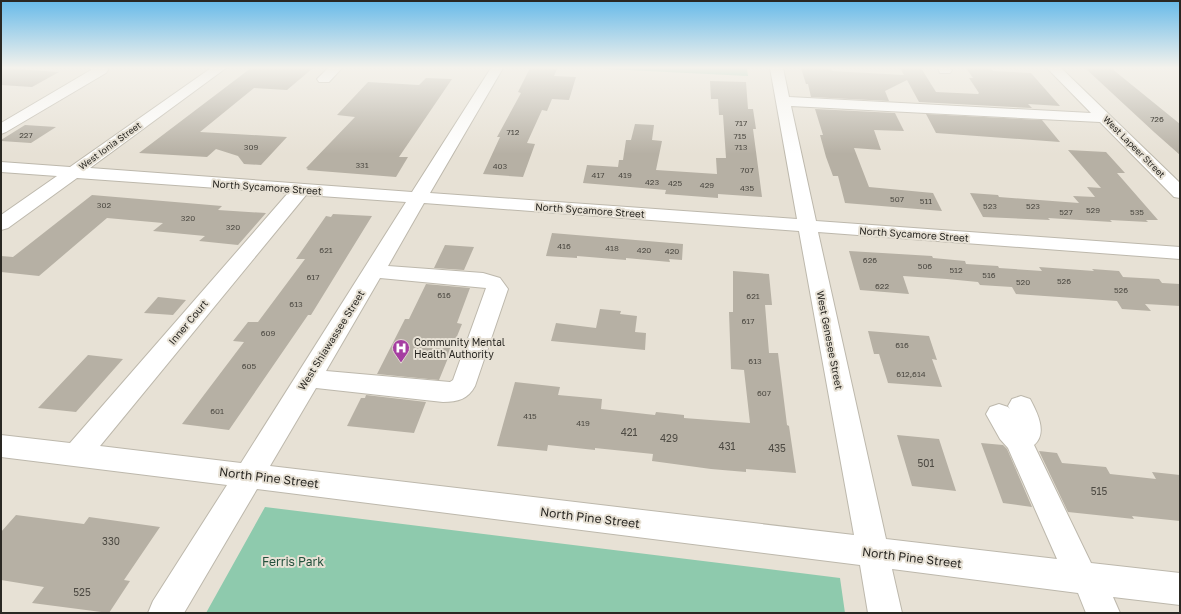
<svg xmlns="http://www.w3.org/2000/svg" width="1181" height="614" viewBox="0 0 1181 614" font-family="'Golos Text',sans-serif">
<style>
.green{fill:#8ecaad}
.building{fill:#b6b0a4}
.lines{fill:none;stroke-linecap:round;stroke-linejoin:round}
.minor-casing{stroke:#bdb8ac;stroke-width:2}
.minor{fill:#fff;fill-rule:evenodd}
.labels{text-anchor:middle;stroke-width:4;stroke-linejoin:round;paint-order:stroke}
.number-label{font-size:8px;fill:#4d4a43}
.far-street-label{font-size:9px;fill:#2a2823;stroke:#e7e1d5}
.street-label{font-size:10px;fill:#2a2823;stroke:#e7e1d5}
.poi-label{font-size:10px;fill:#2a2823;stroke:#e7e1d5;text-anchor:start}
.near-number-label{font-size:10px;fill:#4d4a43}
.near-street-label{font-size:12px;fill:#2a2823;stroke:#e7e1d5}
.near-park-label{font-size:12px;fill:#23503c;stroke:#e7e1d5}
</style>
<rect width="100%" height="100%" fill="#e7e1d5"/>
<!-- green -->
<path class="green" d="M606,68h141l1,8 -142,-7z
M265,507l575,71 5,35h-639z"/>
<!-- building -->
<path class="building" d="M1,68l58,4 -27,15 -31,-2z
M251,68h62l-26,22 -33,-2 -54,44 87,5 -26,28 -17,-1 -6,-8 -22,-7 -9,8 -68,-4z
M530,68l27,1 -3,7 22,1 -7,23 -17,-1 -5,12 -5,-1 -15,33 8,1 -12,33 -40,-3 17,-37h-3l24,-44 -3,-1z
M801,68l30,1 1,2 72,4 -4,-7h21l15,24 42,2 1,-1 -10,-15h4l-7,-10 25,1 2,2 38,2 29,33 -32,-2 4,4 -113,-6 -12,-22 -22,11 4,10 -78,-4 -3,-13h-2z
M1085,68h26l69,56v31l-26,-23z
M426,78l26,1 -53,78h9l-12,20 -89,-7 1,-1 -2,-1 49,-51 -18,-2 31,-33 51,3z
M710,81l36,1 2,27h5l3,20h-3l9,68 -44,-3v4l-53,-4 1,-4 -83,-7 4,-18 31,2 1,-7h4l3,-20h5l4,-16 19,1 -2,15 10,1 -6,29 61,4 -1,-16h10l-3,-43h-4l-1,-16h-7z
M815,109l80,4 9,18 -30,-1 7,20 -27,-2 15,39 64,6 9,18 -97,-8 -7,-27h-5l-7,-19 -6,-22h3z
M926,114l116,6 18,22 -124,-9z
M25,125l31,2 -25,16 -30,-2v-1z
M1068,150l38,2 19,21h-8l41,47h-12l2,2 -38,-2 2,2 -64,-4 2,2 -67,-3 -13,-24 28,2 1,2 80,6 -6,-7 22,1 -8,-10 14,1z
M92,195l130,11 -4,4 48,3 -28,32 -39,-4 6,-5 -52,-5 10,-8 -56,-5 -68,58 -38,-4v-16l12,1z
M333,214l39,2 -61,99h-3l-79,115 -47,-6 62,-82 -11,-1 15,-19h10l47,-63h-9l30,-43 5,1z
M552,233l131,11 -1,16 -13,-1 1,3 -44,-4v2l-49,-4v2l-31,-2z
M445,245l29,2 -10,23 -30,-2z
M849,251l83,5 1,2 32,3 1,3 32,2 1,2 43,3 -3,-4 55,4 -2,-2 27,2 4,6 36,2 3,4 18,1v22l-35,-2 6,7 -29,-2 -5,-8 -101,-7 -4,-7 -32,-2 -2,-3 -31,-3 -44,-3 6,18 -49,-4z
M733,271l36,3 3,31h-7l4,48h9l9,72 2,1 7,47 -50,-4v3l-35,-3 -59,-8 1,-7 -58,-6v2l-47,-5 -1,6 -50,-5 18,-64 45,5 -2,8 44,4 -1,10 54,6 1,-3 28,3v3l66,5 -6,-53 -13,-1 -2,-57h4z
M426,284l44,4 -13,35 5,1 -23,56 -62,-6 28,-55h4z
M158,297l28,3 -13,15 -29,-2z
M600,309l21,2 -1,3 17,2 -2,16 11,1 -1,17 -94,-9 5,-18 40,5z
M868,331l61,5 8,24 -5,-1 10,28 -54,-4 -9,-29h-5z
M88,355l35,4 -47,53 -38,-4z
M366,395l60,7 -12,31 -67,-7 14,-28h4z
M897,435l42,4 17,52 -44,-5z
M981,443l22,2 4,4 25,58 -29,-4z
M1039,451l18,2 5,10 44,4 4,7 46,5 -4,-7 28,3v46l-48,-5 2,3 -66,-7z
M16,515l68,9 5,-7 71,10 -36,53 6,1 -21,32 -77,-10 12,-16 -43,-7v-48z"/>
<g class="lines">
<defs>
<path id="minor" d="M90,68h16l2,2 -2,3 -100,59 -5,2v-11l90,-53z
M211,68h15l-136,100 322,24 79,-124h12l-73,125 367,26 -27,-151h13l6,29 302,16 -44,-45h14l119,115v15l-6,-1 -74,-75 -309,-16 25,115 364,26v12l-362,-27 68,307 171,20 -49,-111 -8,-9 -14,-25 4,-7 9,-3 9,3 2,2 -2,-3 4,-7 9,-3 9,3c7,13 18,34 4,46l57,118 89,10v32l-67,-8 7,16h-34l-8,-20 -186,-24 10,44h-34l-8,-48 -603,-76 -73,124h-36l5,-12 74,-116 -226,-28v-22l69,8 218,-250 -211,-15 -69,50 -7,2v-15l56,-39 -56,-4v-10l69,5zM306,195l100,7 -165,261 -141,-17zM424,203l375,28 55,304 -584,-69 46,-78 127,14c15,0 25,-3 32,-16l33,-97 -8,-11 -17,-5 -95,-7zM380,278l106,10 -33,92 -3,2 -124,-11z
M328,68h14l-13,14h-10l-2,-3z
M938,68h12l2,2 -2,3h-10z"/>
</defs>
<!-- minor casing -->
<use href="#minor" class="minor-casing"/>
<!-- minor -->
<use href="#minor" class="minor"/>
</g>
<!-- sky -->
<linearGradient id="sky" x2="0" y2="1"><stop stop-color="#67bae9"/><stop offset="0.44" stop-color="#f4f2ec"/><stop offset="1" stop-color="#f4f2ec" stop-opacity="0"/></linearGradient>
<rect width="1181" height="154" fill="url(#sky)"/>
<!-- icons -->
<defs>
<symbol id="hospital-pin" viewBox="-11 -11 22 30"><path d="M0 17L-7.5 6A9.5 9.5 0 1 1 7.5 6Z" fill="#a53ea1" stroke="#e7e1d5"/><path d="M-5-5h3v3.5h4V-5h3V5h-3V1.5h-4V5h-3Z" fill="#fff"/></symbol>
</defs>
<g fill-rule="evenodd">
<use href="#hospital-pin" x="391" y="338" width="20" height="27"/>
</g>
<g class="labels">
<!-- number labels -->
<g class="number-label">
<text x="1157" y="122">726</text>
<text x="741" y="126">717</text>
<text x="513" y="135">712</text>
<text x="26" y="138">227</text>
<text x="740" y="139">715</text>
<text x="251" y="150">309</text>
<text x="741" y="150">713</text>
<text x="362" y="168">331</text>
<text x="500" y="169">403</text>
<text x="747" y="173">707</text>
<text x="598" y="178">417</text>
<text x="625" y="178">419</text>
<text x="652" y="185">423</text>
<text x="675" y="186">425</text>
<text x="707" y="188">429</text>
<text x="747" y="191">435</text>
<text x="897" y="202">507</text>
<text x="926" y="204">511</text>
<text x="104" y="208">302</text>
<text x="990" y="209">523</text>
<text x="1033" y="209">523</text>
<text x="1093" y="213">529</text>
<text x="1066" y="215">527</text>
<text x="1137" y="215">535</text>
<text x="188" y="221">320</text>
<text x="233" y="230">320</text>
<text x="564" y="249">416</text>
<text x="612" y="251">418</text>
<text x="326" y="253">621</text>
<text x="644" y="253">420</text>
<text x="672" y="254">420</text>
<text x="870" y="263">626</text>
<text x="925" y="269">506</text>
<text x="956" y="273">512</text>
<text x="989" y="278">516</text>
<text x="313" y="280">617</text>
<text x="1064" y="284">526</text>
<text x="1023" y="285">520</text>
<text x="882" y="289">622</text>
<text x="1121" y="293">526</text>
<text x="444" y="298">616</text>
<text x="753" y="299">621</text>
<text x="296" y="307">613</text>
<text x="748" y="324">617</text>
<text x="268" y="336">609</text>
<text x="902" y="348">616</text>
<text x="755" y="364">613</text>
<text x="249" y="369">605</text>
<text x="911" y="377">612,614</text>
<text x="764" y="396">607</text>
<text x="217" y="414">601</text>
<text x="530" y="419">415</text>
<text x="583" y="426">419</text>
</g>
<!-- far-street labels -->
<g class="far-street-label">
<text transform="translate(110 146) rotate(-36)" y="3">West Ionia Street</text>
<text transform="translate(1134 147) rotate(45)" y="3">West Lapeer Street</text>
</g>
<!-- street labels -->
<g class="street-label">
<text transform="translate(267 187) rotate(4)" y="4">North Sycamore Street</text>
<text transform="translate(590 210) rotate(4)" y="4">North Sycamore Street</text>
<text transform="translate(914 234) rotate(4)" y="4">North Sycamore Street</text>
<text transform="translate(188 322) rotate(-50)" y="4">Inner Court</text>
<text transform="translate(331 340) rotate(-58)" y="4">West Shiawassee Street</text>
<text transform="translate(830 340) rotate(79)" y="4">West Genesee Street</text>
</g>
<!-- poi labels -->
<g class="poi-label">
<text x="414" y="346">Community Mental<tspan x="414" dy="12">Health Authority</tspan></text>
</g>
<!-- near-number labels -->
<g class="near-number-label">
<text x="629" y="436">421</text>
<text x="669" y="442">429</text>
<text x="727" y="450">431</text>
<text x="777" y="452">435</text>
<text x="926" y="467">501</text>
<text x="1099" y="495">515</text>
<text x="111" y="545">330</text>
<text x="82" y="596">525</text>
</g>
<!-- near-street labels -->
<g class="near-street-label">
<text transform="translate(269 478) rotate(7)" y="4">North Pine Street</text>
<text transform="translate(590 518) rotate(7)" y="4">North Pine Street</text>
<text transform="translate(912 558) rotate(7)" y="4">North Pine Street</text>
</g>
<!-- near-park labels -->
<g class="near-park-label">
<text x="293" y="566">Ferris Park</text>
</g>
</g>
<!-- border -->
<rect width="1181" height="614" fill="none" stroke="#2a2823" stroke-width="4"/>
</svg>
